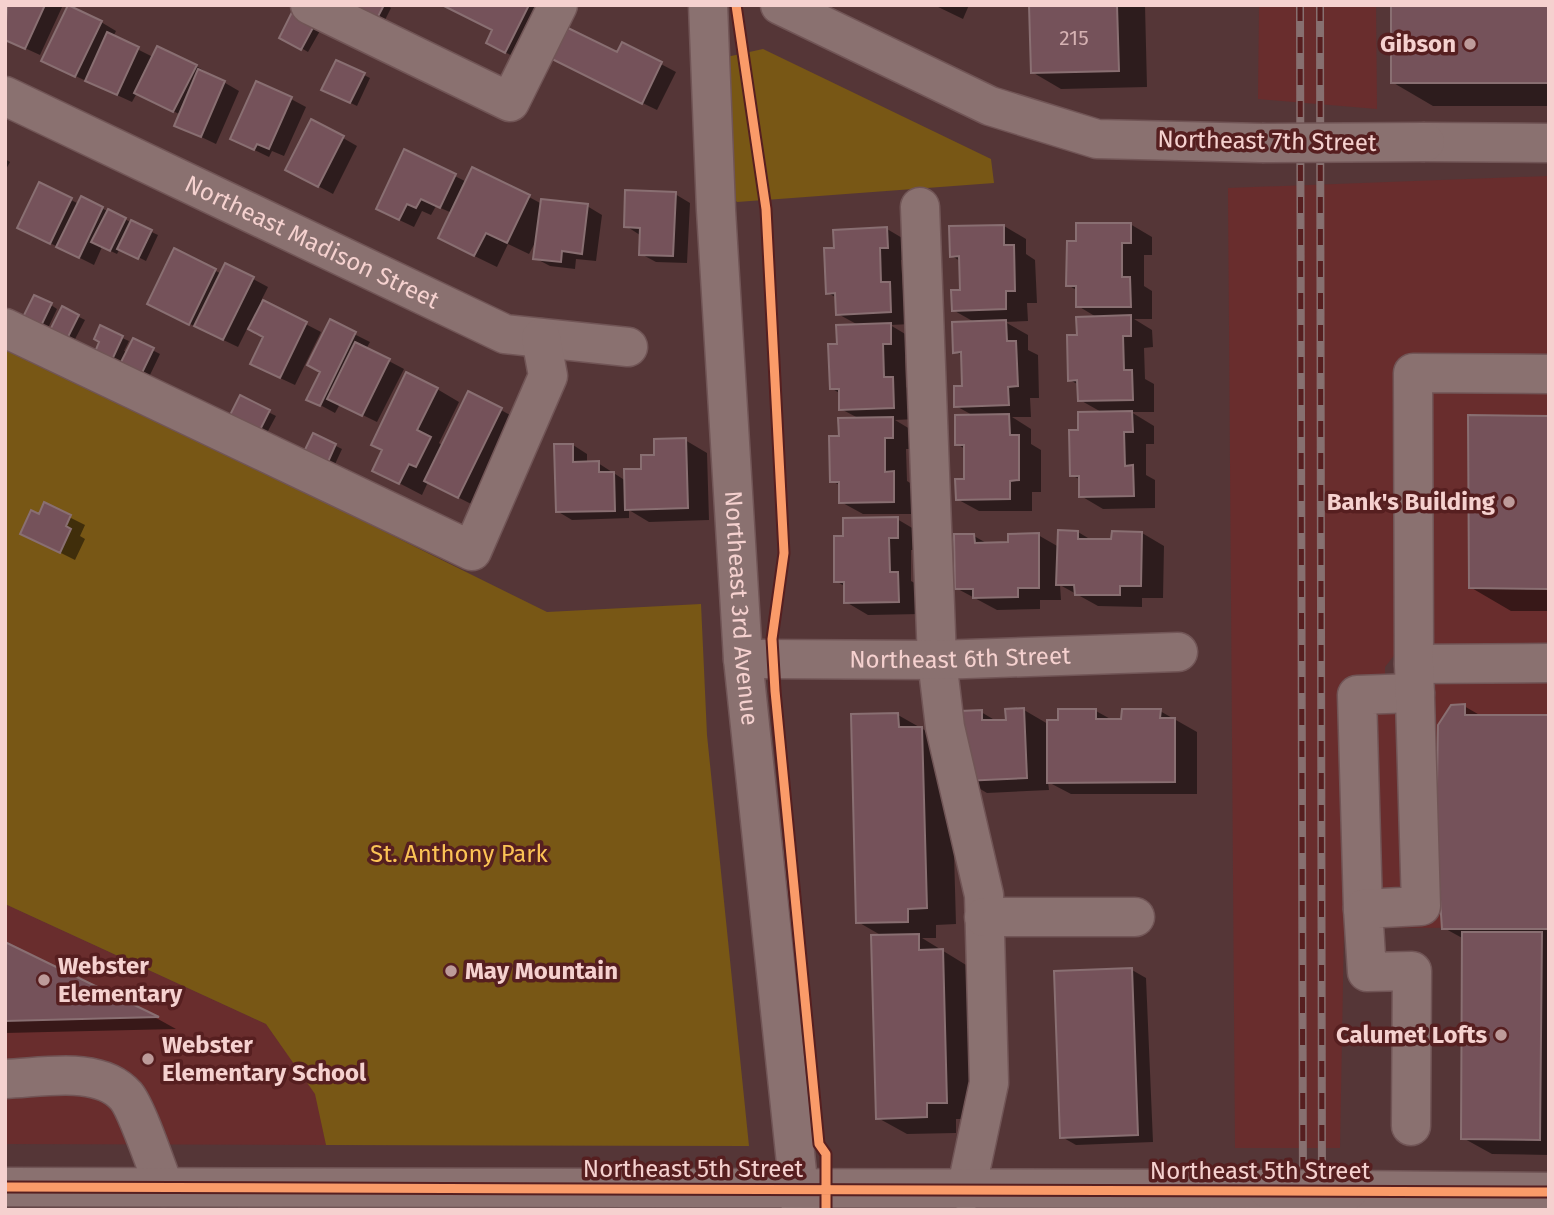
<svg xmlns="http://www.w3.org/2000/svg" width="1554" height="1215" viewBox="0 0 1554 1215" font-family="'Fira Sans',sans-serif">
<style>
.built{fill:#692d2d}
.green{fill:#785715}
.shadow{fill:#0007}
.building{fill:#75525a;stroke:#896f72;stroke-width:2}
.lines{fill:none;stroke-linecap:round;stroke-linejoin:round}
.minor-casing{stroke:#715556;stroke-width:41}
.minor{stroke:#8a7170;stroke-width:38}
.rail-casing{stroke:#877070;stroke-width:8}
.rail{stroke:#561f20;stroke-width:5;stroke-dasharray:16;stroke-linecap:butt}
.minor-bridge-casing{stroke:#715556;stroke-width:41;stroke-linecap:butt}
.minor-bridge{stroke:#8a7170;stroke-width:38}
.cycleway-casing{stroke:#561f20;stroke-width:13}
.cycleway{stroke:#fa9b69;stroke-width:9}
.poi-dot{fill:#bd9b9a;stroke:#561f20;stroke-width:2.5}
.labels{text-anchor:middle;stroke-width:7;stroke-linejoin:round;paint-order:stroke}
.number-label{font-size:21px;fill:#d5b1b2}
.poi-label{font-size:24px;font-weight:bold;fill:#f5d1cf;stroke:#561f20;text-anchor:end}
.street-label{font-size:24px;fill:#f5d1cf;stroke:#561f20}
.park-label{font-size:24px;fill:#fbc355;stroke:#561f20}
</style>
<rect width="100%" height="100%" fill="#553637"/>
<!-- built -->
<path class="built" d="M1259,5h117l1,104 -119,-10z
M1549,176v474l-149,-2 -15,19v10l164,6v246l-205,-2 -4,221h-105l-7,-960z
M5,904l261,120 50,70 10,51 -321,-1z
M1549,968v189h-2z"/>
<!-- green -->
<path class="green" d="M763,49l228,110 3,24 -257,19 -11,-12 -4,-132z
M5,344l542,268 154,-8 6,131 42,411 -423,-1 -11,-51 -49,-70 -261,-120z"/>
<!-- shadow -->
<path class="shadow" d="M9,5h54l-23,50 -35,-16v-26z
M347,5h40l4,3 -13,26z
M447,5h101l-28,55 -17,-9 -9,-20z
M934,5h35l-6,14z
M1031,5h114l2,82 -86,2 -29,-17z
M1549,5v101h-116l-41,-24z
M293,15l28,14 -13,23 -26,-15z
M101,22l15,9 -3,6 40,20 43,9 43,25 -23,53 -40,-19 5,-10 -44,-22 -5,9 -74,-34z
M623,44l53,28 -19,38 -89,-43 50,-13z
M364,75l6,3 -13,28 -27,-13z
M291,99l15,8 -22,49 -12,-5 -3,6 -23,-11z
M343,138l14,8 -24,48 -32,-17z
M405,152l62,30 62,15 13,7 45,2 15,9 -6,46 -20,-2 -1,10 -25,-3 -15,-8 2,-19 -8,15 -21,-10 -11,23 -35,-17 -10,-37 -16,-7 -5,9 -9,-4 -8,16 -21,-10z
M5,159l5,3 -5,9z
M675,194l15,9 -3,60 -31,-1 -15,-8 -1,-19 -14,-9z
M82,199l76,36 -12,26 -26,-13 -3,6 -15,-7 -8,18 -60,-30 37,-35 8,4z
M1130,224l22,13v18h-8v31l8,5v28h-18l18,11 1,17 -9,1 1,31 9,5v28h-23l23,14v18h-8v31l9,5v28l-52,1 -22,-13v-16l-10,-5 9,-43 23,-19 -23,-13 -1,-15 -9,-5 9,-44 19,-18 -20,-12v-15l-10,-6 10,-42z
M1004,226l22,13v15l9,6 2,43h-10l1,18 -23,1 23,13v15l10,5 1,43h-9l1,19h-19l19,12v15l10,6v42h-9v19h-53l-22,-12 9,-19 -1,-31 -8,-5 17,-28 -18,-10 8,-18 -1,-32 -9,-5 22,-28 -23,-13 9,-18 -2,-31 -8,-5z
M887,229l22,13 1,18h-9l2,31 8,5 1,28 -22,1 22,13 1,17 -8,1 1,31 8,5 2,27 -21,1 20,12v17h-9l1,32 8,5v28h-52l-22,-12v-16l-9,-5 8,-43 20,-19 -19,-10v-15l-10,-6 8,-43 21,-19 -22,-12 -1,-16 -9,-5 7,-43z
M174,251l48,23 4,-9 27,14 15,8 -7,14 60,31 -26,53 -28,-13 -2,-35 -17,-10 -10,20 -75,-36z
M51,305l6,4 -9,19 -16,-8z
M63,309l22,11 -12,23 -22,-12z
M330,322l40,20 -4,7 38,20 -27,53 -37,-18 -5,9 -26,-14 13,-27z
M122,338l7,3 -5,10 3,1 6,-12 27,14 -11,23 -45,-22 -2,-14z
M437,389l22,13 -20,41 4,3 58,-36 22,12 -42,87 -53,-27 -6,13 -48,-25z
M241,398l35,18 -15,28z
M1549,418v193h-38l-41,-24z
M314,435l28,14 -11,24z
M685,440l22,13 2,67 -60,2 -20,-12v8l-57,2 -15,-9 16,-66 14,9v9h11l28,18 16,-10 14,-15z
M45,505l40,20 -5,11 5,3 -10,21 -38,-19z
M897,519l22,13 1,18h-9v31l9,5 1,28 -53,1 -22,-13v-15l-10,-6 9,-43z
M1078,532l15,9h20l29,-8 22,13 -1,52h-21v9l-44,-1 -38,-21 1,15h-21v9l-43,1 -41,-22 18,-52 14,8h22l28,-9 21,12z
M1464,706l19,11h66v438l-57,-1 -29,-16 1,-199 -20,-11z
M1024,710l24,14 48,-13 18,10 46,-10 37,21v62h-126l-23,-12 1,8 -62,3 -22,-13 16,-68 17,10 10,-1z
M898,715l53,30 5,179 -20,1v13h-14l49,30 4,151h-19v14l-49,1 -29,-16 6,-181 -26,-15z
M5,944l153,75 18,10 -171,4z
M1132,970l14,8 7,164 -77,3 -14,-8z"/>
<!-- building -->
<path class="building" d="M7,5h38l-20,44 -20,-9z
M68,5l34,16 -27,56 -34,-16z
M345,5h39l-14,27z
M529,5l-24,48 -19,-10 6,-13 -48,-24z
M1029,5h88l2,66 -88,2z
M1391,5h158v78h-158z
M292,12l23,12 -14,26 -22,-12z
M568,28l49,24 5,-10 40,20 -20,42 -90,-45z
M107,32l32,15 -22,48 -32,-14z
M157,46l40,19 -24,47 -39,-19z
M336,60l29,13 -15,30 -29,-13z
M198,69l27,12 -24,56 -27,-11z
M256,81l36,16 -23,52 -12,-5 -3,6 -24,-11z
M311,119l33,17 -26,51 -33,-17z
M404,149l52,25 -16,34 -19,-9 -5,9 -9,-4 -8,16 -23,-11z
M472,167l58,28 -23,48 -21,-10 -12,23 -36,-18z
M39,182l33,16 -22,46 -33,-16z
M625,190l51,2 -3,64 -34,-1 1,-27 -16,-1z
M81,196l22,11 -24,51 -23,-11z
M541,199l47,5 -6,50 -20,-3 -1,11 -28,-3z
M108,209l18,9 -16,33 -19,-9z
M131,220l21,10 -14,29 -21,-10z
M1076,223h55v20h-9v34h8l1,30h-55v-21h-10l1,-45h9z
M1004,225v20h10l1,46h-9v18l-54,2 -1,-21h9l-1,-34 -9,1 -1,-31z
M887,227l1,21h-8l1,34h9l1,30 -55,3 -1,-22 -9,1 -2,-46h10l-1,-18z
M174,248l42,21 -27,56 -42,-21z
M225,263l29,14 -31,63 -29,-14z
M34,295l18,8 -11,23 -18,-9z
M263,300l44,22 -27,56 -30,-14 13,-27 -15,-8z
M62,306l17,9 -13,26 -17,-9z
M1131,315v21h-8l1,34h8l1,30 -55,1 -1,-21 -9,1 -1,-46h10l-1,-18z
M330,319l26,13 -36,74 -14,-6 14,-28 -13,-7z
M1006,320l1,21h9l2,45 -10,1 1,18 -55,2v-21h8l-1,-34 -8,1 -1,-31z
M891,323v21h-8l1,33h9l1,31 -55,2v-21h-9l-2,-45h9l-1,-19z
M100,325l23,11 -11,24 -17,-8 4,-10 -5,-3z
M133,338l21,10 -13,27 -21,-11z
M355,342l35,17 -28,57 -35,-17z
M406,372l32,16 -21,42 14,7 -15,30 -7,-3 -10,20 -27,-13 10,-21 -11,-5z
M468,391l34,17 -44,90 -34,-17z
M240,395l30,15 -16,32 -30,-15z
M1132,411l1,21h-9l1,34 8,-1 1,31 -55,1v-21h-9l-1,-46h9v-18z
M1009,414l1,21h9v45l-9,1v18l-54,1 -1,-21h9v-34h-9v-30z
M1468,415l81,1v173l-80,-1z
M893,417v21h-8v34l9,-1v31l-55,1v-21h-9l-1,-46h10l-1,-18z
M313,433l23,11 -12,27 -24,-11z
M686,438l2,70 -63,2 -1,-41h17v-14h13v-16z
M554,444h19v18l26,-1v11h15l1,39 -59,1z
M44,502l27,13 -5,11 5,3 -11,24 -40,-19 11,-24 8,4z
M898,517v21h-9l1,34h8l1,30 -55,1v-21h-10v-46h9v-18z
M1058,530l20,1v8h33l1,-8 30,1 -1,54h-21v9h-45l-1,-10h-18z
M1039,533v55h-21v9l-45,1v-9h-18l-1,-55h20l1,9 33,-1v-8z
M1465,704v11h84v214h-107l-6,-89 2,-115 13,-20z
M1024,708l3,70 -64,3 -3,-70 22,-1v10h24l-1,-11z
M1058,709h38v10h25l1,-10h39l-1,9h15v64l-128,1v-63h11z
M898,713l1,14h23l5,181 -19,1v13l-52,1 -5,-209z
M1462,932h80l-2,208 -79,-1z
M919,934v16l24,-1 4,154h-20v14l-51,2 -5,-184z
M5,942l154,75 -154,4z
M1132,968l6,167 -78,3 -6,-167z"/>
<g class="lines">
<defs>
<g id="minor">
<path d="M310,5l200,97 48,-97"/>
<path id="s1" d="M708,5l8,205 27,449 58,551"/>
<path d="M780,5l210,101 107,33 165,4"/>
<path id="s2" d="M5,96l500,238 123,13"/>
<path d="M1425,142l124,1"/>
<path d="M920,207l17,453 8,67 39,168 5,188 -23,108"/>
<path d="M5,328l467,223 76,-175 -7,-38"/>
<path id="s3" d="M743,659l194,1 241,-8"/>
<path d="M1414,664l135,-1"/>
<path d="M1363,909l-6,-214 58,-2"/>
<path d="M984,917h151"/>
<path d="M5,1079c36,-1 94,-14 121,17 11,13 31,73 38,91"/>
<path d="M1411,1126l1,-155 -45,1 -4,-63 58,-3 -7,-242 -1,-291 136,1"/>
<path d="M5,1187l1263,2"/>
<path d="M1349,1190l200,2"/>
</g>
</defs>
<!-- minor casing -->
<use href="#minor" class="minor-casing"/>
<!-- minor -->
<use href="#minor" class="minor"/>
<defs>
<path id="rail" d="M1300,5l3,1205
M1320,5l2,1205"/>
</defs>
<!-- rail casing -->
<use href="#rail" class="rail-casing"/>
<!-- rail -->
<use href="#rail" class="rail"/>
<defs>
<path id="minor-bridge" d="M1262,143l163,-1
M1268,1189l81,1"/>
</defs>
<!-- minor-bridge casing -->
<use href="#minor-bridge" class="minor-bridge-casing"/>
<!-- minor-bridge -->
<use href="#minor-bridge" class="minor-bridge"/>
<defs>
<path id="cycleway" d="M736,5l30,204 18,344 -12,86 3,52 44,453 7,10v56
M5,1187l1544,5"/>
</defs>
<!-- cycleway casing -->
<use href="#cycleway" class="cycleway-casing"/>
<!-- cycleway -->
<use href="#cycleway" class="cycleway"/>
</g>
<!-- markers -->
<g class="poi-dot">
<circle cx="1470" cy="44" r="7"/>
<circle cx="1509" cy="502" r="7"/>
<circle cx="451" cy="971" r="7"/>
<circle cx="44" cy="980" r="7"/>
<circle cx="1501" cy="1035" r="7"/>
<circle cx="148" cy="1059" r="7"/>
</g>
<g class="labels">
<!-- number labels -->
<g class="number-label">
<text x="1074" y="45">215</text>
</g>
<!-- poi labels -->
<g class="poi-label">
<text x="1456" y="52">Gibson</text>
<text x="1495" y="510">Bank's Building</text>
<text x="58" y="974" text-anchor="start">Webster<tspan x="58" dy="28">Elementary</tspan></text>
<text x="465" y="979" text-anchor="start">May Mountain</text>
<text x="1487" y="1043">Calumet Lofts</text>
<text x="162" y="1053" text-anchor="start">Webster<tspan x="162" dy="28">Elementary School</tspan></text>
</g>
<!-- street labels -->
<g class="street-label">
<text transform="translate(1267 141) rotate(1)" y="8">Northeast 7th Street</text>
<text dy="8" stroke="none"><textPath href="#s2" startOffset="340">Northeast Madison Street</textPath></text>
<text dy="8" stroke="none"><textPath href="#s1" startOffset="604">Northeast 3rd Avenue</textPath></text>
<text dy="8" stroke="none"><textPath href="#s3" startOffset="217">Northeast 6th Street</textPath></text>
<text x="693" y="1177">Northeast 5th Street</text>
<text x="1260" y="1179">Northeast 5th Street</text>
</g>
<!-- park labels -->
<g class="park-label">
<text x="459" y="862">St. Anthony Park</text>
</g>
</g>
<!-- border -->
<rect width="1554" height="1215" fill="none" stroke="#f5d1cf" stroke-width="14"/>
</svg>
